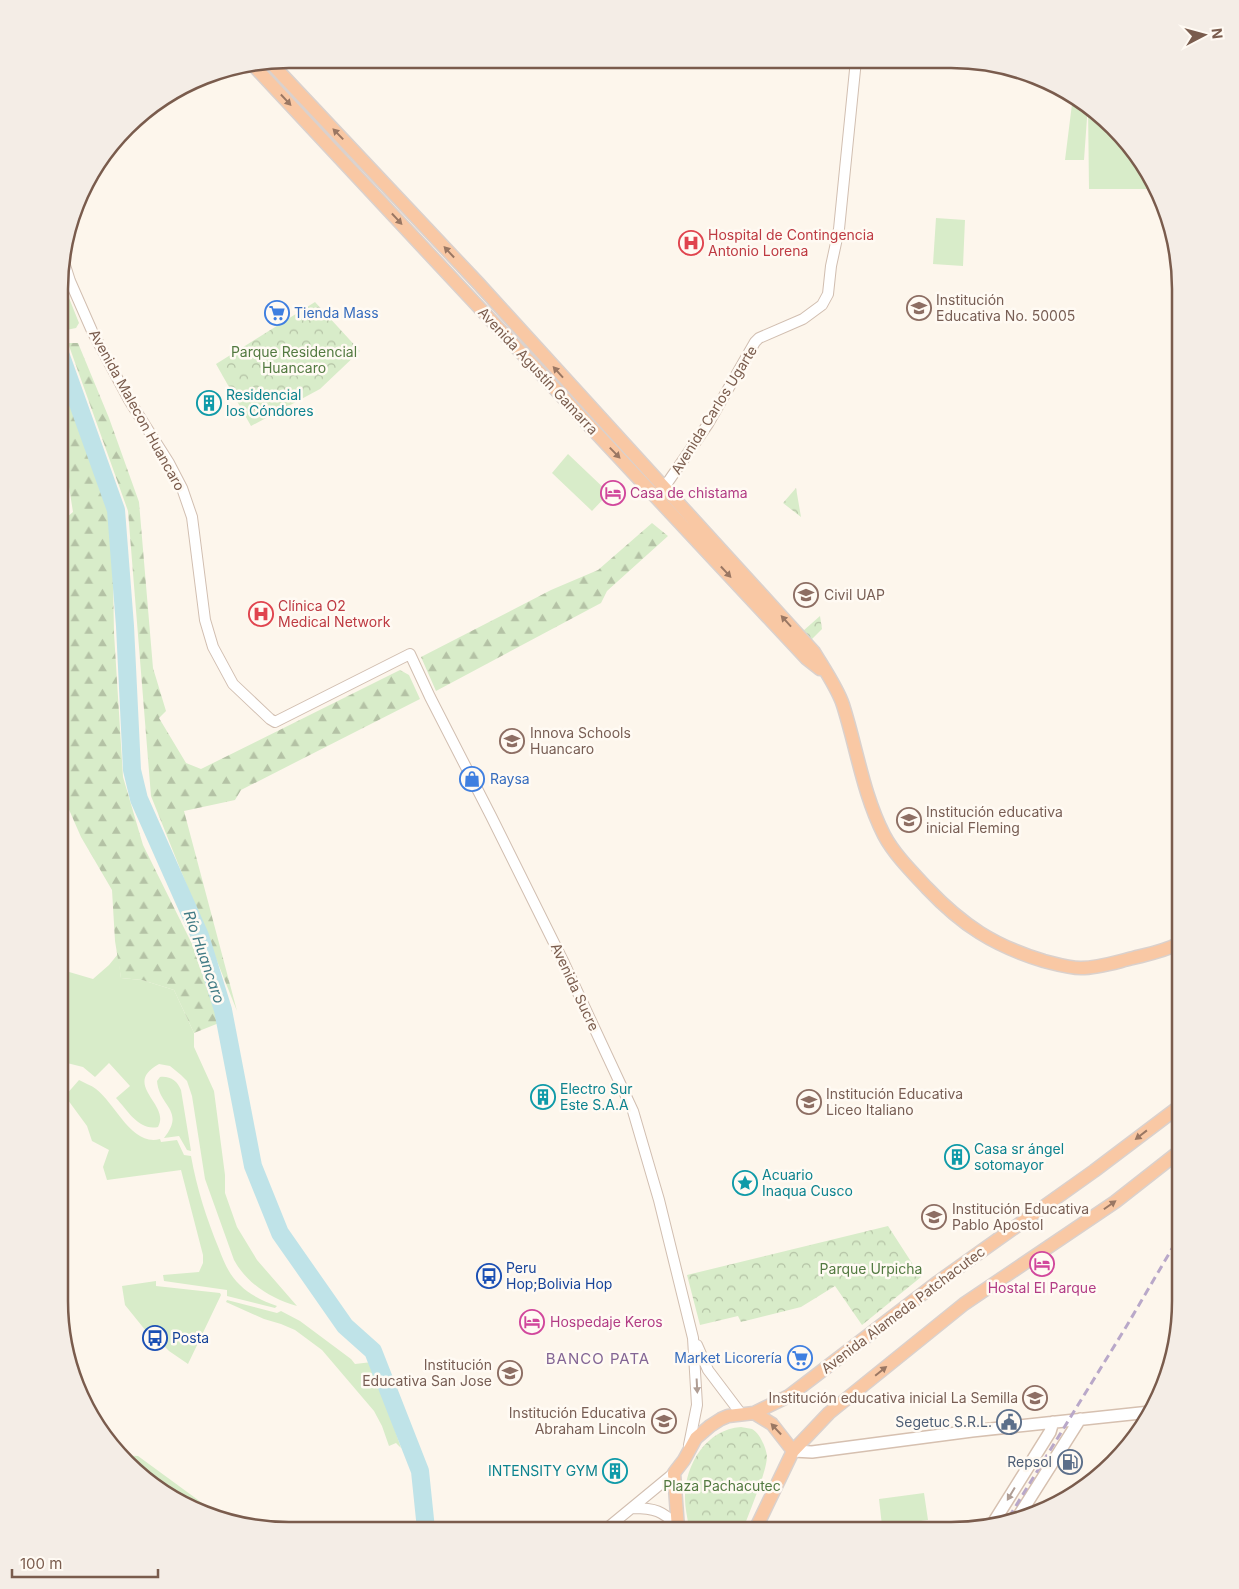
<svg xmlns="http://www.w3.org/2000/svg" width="1239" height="1589" viewBox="0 0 1239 1589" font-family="Inter,sans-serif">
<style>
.grass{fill:#d8ecc9}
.forest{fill:url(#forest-firs)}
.park{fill:url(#park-crowns)}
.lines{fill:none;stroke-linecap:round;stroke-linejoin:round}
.river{stroke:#bfe3e8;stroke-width:18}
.tertiary-casing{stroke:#d1beb0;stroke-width:12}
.secondary-casing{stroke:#d6c0b0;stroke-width:14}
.trunk-casing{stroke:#dad1cd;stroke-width:15}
.tertiary{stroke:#fff;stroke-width:10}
.secondary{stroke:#fff;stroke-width:11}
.trunk{stroke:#f9c8a4;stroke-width:12}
.rail{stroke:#b9a8c9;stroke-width:3;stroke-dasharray:8 5;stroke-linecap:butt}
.oneway{fill:#9a7763}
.oneway2{fill:#af9d94}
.labels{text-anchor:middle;stroke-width:5;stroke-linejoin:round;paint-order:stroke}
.health-label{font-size:14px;fill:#be3a42;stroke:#fffaf3;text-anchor:start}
.education-label{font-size:14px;fill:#785e54;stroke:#fffaf3;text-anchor:start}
.shop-label{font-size:14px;fill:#366cbe;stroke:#fffaf3;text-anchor:start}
.park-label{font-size:14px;fill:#537a41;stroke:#fffaf3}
.street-label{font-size:14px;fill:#7a5c4d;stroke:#fffaf3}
.culture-label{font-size:14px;fill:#0d838f;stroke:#fffaf3;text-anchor:start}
.hotel-label{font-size:14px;fill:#b23c85;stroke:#fffaf3;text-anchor:start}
.transit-label{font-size:14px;fill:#164399;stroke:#fffaf3;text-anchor:start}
.service-label{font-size:14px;fill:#4e5e75;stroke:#fffaf3;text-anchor:end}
.water-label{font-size:15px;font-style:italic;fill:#437c86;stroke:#fffaf3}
.neighbourhood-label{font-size:15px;letter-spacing:1px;fill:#846695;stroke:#fffaf3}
.rim{fill:none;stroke:#7a5c4d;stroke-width:2.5}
</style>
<defs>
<pattern id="forest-firs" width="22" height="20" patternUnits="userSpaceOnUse" patternTransform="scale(1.25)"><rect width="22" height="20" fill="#d8ecc9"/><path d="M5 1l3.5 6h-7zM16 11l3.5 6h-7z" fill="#b4c2a5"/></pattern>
<pattern id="park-crowns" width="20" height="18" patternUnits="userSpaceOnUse" patternTransform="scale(1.25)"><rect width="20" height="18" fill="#d8ecc9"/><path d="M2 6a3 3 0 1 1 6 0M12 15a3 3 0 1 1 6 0" fill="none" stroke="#b4c2a5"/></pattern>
</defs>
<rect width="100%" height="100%" fill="#fdf6ec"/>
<!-- grass -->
<path class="grass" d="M1073,96l15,8 -4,56h-19z
M1088,105l68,82 1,2h-68z
M936,218l29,2 -2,46 -30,-2z
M61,278l18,45 -3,5 -15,3z
M568,454l41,39 -17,18 -40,-38z
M118,954l3,24 21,2 32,10 20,43v14l20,44 11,84v18l12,34 20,33 40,46c-25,-7 -50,-22 -63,-46l-29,-81 -13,-83 -5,-15 -6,-6 -11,-9 -11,-2c-38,21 12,40 -1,63 -19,4 -30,-16 -42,-29l14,-12 -21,-23 -14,14 -12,-10 -24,-6v-92l34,10 16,-14z
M160,1077c11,-1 17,4 21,13l10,61 -4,-1 -8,-14 -15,2c22,-28 -5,-31 -7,-57z
M79,1080c5,3 12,5 17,9 19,14 36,58 64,50l1,3 16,-2 7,15 7,1c6,33 15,61 28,93 5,13 10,26 21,36 10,10 23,16 37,21l-2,2 -48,-12v-6l-63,-9 -1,-6 36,-3 4,-9v-8l-22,-85 -74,10 -4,-13 6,-17 -17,-9 -5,-15 -22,-30z
M156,1281v5l64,7 1,2 -33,69 -19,-13 -21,-21 -2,1 -21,-26 -3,-19z
M227,1300l50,13 4,-2 19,10 51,38 4,5 17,-2 29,86 -5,-5 -7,3 -7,-20 -8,-15 -52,-61 -27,-20 -14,-6 -17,-5 -38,-17z
M119,1455l19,1 71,52v1l-48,-18z
M924,1493l4,27 -46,6 -3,-27z"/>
<!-- forest -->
<path class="forest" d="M68,343h10l31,75 30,84 14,166 13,43 -7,7 27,45 15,6 199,-99 9,5 11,24 -179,91 -6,10 -51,11 53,200 -86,-215 -23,-285z
M61,368l46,136 5,25 2,104 9,144 20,68 49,99 27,79 -25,10 -20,-43 -32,-10 -21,-2 -6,-37 -3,-51 -31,-53 -21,-48v-53l1,-1 -1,-5v-50l2,-2 -2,-155 13,-11 -13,-82z
M652,523l16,13 -61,55 -6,12 -165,88 -15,-34 130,-67 47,-20z"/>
<!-- park -->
<path class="park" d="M315,302l45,49 -40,38 -69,37 -35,-62z
M796,488l5,29 -18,-14z
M820,616l2,13 -11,11 -8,-9z
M888,1226l33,51 -59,48 -27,-39 -34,21 -60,15 -3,-6 -38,9 -13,-50z
M741,1427c3,1 8,1 11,2 8,4 14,19 15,27 0,16 -18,56 -24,74h-54c-1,-11 -4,-21 -4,-31 -1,-33 21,-70 56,-72z"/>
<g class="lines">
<!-- river -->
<path class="river" d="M61,356l55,154 9,116 7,144 7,29 61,137 23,74 30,156 27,67 65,93 28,25 47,120 6,58"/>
<defs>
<path id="tertiary" d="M62,256l8,25 22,50 37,69 40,63 13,25 10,29 13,103 8,27 20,37 37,35 5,3 135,-68 20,43 61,119 73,147 69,148 26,89 34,138 4,67 -8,40
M661,492l47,-68 47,-82 4,-4 44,-19 19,-14 6,-11 3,-28 8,-37 17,-169
M697,1345l11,25 34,45
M633,1508c22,0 29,3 45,18
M606,1529l68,-56"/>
<path id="secondary" d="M793,1451l19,1 160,-21 178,-19
M1020,1514l60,-95
M995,1520l55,-88 3,-10"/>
<path id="trunk" d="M270,62l208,221 336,369c9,15 24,37 29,53 14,44 20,89 41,130 10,19 28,37 43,53 35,37 67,58 117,73 12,3 24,7 37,7 18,0 35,-6 52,-10 16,-4 32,-7 47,-15
M253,65l553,593 14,11
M754,1413l18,11 21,27
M678,1529l-4,-56 10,-13 12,-22 14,-12 11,-7 7,-3 26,-3 35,-17 149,-114 156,-111 86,-65
M755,1530l38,-79 36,-38 135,-109 151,-102 65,-51"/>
</defs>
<!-- tertiary casing -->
<use href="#tertiary" class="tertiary-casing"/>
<!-- secondary casing -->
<use href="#secondary" class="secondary-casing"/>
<!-- trunk casing -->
<use href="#trunk" class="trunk-casing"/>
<!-- tertiary -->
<use href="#tertiary" class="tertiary"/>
<!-- secondary -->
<use href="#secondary" class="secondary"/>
<!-- trunk -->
<use href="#trunk" class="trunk"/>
<!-- rail -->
<path class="rail" d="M1009,1517l117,-190 54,-92"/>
</g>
<!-- one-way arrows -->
<defs><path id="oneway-solid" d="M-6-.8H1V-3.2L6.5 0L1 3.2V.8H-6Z" transform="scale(1.25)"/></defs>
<g class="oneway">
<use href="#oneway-solid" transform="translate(286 100) rotate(47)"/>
<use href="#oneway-solid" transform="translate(338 134) rotate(-134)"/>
<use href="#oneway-solid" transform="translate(397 219) rotate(47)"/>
<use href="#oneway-solid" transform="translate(449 252) rotate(-133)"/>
<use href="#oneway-solid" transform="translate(558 372) rotate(-132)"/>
<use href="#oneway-solid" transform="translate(615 453) rotate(46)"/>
<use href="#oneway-solid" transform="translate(726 572) rotate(47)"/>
<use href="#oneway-solid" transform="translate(786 621) rotate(-132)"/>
<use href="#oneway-solid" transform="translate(1141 1135) rotate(142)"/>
<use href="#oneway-solid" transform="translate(1110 1205) rotate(-35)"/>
<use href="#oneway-solid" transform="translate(881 1371) rotate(-39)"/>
<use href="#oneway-solid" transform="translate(776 1429) rotate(-133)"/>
</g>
<g class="oneway2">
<use href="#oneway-solid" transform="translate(697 1386) rotate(87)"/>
<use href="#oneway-solid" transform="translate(1011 1494) rotate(121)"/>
</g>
<!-- icons -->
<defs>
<symbol id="hospital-ring" viewBox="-11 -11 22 22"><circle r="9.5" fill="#fffaf3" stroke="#e0444e" stroke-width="1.5"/><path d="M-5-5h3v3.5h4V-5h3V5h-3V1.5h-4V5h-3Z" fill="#e0444e"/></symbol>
<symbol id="school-ring" viewBox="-11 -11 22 22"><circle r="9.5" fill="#fffaf3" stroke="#8d6e63" stroke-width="1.5"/><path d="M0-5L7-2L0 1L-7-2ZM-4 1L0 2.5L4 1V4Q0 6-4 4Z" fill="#8d6e63"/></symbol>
<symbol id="supermarket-ring" viewBox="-11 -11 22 22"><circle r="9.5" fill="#fffaf3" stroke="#3f7fe0" stroke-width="1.5"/><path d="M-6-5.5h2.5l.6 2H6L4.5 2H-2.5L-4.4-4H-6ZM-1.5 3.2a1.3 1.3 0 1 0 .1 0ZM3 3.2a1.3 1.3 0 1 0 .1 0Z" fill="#3f7fe0"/></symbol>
<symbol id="building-ring" viewBox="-11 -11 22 22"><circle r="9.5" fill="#fffaf3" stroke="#0f9aa8" stroke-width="1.5"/><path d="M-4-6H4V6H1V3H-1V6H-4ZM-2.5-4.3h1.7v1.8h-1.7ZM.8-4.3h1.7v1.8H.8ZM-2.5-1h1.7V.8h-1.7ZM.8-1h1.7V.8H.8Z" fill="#0f9aa8"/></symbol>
<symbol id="hotel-ring" viewBox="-11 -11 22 22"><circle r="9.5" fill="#fffaf3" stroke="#d1479c" stroke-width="1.5"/><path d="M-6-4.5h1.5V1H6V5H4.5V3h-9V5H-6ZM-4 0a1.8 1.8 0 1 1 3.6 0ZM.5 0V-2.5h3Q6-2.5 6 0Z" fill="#d1479c"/></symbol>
<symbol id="university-ring" viewBox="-11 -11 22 22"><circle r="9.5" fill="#fffaf3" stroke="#8d6e63" stroke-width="1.5"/><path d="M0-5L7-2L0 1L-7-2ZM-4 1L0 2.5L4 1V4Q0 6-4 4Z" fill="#8d6e63"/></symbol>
<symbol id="shop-ring" viewBox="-11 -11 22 22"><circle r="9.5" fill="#fffaf3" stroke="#3f7fe0" stroke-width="1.5"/><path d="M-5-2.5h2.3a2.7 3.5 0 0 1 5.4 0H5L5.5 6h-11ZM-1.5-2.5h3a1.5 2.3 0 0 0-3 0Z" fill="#3f7fe0"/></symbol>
<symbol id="sight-ring" viewBox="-11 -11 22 22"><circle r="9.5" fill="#fffaf3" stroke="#0f9aa8" stroke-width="1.5"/><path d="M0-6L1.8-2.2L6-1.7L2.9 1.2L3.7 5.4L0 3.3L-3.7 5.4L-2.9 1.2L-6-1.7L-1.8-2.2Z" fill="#0f9aa8"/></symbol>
<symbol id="bus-ring" viewBox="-11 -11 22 22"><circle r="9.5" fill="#fffaf3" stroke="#1a4fb4" stroke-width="1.5"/><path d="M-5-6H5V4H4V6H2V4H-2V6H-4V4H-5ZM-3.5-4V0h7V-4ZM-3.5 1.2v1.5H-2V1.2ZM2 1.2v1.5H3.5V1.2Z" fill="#1a4fb4"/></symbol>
<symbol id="civic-ring" viewBox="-11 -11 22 22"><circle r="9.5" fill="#fffaf3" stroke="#5c6f8a" stroke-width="1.5"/><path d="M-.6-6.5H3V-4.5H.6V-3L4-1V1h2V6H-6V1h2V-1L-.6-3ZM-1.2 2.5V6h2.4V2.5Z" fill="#5c6f8a"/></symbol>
<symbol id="fuel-ring" viewBox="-11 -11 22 22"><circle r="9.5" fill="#fffaf3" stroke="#5c6f8a" stroke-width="1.5"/><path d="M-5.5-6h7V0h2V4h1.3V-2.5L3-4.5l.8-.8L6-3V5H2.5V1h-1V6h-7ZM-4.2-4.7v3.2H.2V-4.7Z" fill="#5c6f8a"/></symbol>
</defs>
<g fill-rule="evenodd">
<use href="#hospital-ring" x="677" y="229" width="28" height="28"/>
<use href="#school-ring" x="905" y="294" width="28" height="28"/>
<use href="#supermarket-ring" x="263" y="299" width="28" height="28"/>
<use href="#building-ring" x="195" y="389" width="28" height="28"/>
<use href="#hotel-ring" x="599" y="479" width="28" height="28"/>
<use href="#university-ring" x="792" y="581" width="28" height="28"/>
<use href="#hospital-ring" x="247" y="600" width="28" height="28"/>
<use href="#school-ring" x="498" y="727" width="28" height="28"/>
<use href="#shop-ring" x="458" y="765" width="28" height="28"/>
<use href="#school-ring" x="895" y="806" width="28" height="28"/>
<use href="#building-ring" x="529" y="1083" width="28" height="28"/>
<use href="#school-ring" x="795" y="1088" width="28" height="28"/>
<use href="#building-ring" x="943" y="1143" width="28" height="28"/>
<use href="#sight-ring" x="731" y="1169" width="28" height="28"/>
<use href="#school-ring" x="920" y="1203" width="28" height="28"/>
<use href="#hotel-ring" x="1028" y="1250" width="28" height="28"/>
<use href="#bus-ring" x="475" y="1262" width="28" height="28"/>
<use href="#hotel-ring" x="518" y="1308" width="28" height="28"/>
<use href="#bus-ring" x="141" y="1324" width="28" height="28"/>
<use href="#supermarket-ring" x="786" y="1344" width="28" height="28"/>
<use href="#school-ring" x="496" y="1359" width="28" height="28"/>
<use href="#school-ring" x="1021" y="1384" width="28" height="28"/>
<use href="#school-ring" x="650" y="1407" width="28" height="28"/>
<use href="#civic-ring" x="995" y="1408" width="28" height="28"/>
<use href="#fuel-ring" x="1056" y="1448" width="28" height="28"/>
<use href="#building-ring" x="601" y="1457" width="28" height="28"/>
</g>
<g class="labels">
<!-- health labels -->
<g class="health-label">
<text x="708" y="240">Hospital de Contingencia<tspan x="708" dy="16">Antonio Lorena</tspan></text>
<text x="278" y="611">Clínica O2<tspan x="278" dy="16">Medical Network</tspan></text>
</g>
<!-- education labels -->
<g class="education-label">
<text x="936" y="305">Institución<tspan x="936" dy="16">Educativa No. 50005</tspan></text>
<text x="824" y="600">Civil UAP</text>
<text x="530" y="738">Innova Schools<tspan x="530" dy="16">Huancaro</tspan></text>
<text x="926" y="817">Institución educativa<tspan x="926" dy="16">inicial Fleming</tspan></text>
<text x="826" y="1099">Institución Educativa<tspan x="826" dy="16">Liceo Italiano</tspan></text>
<text x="952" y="1214">Institución Educativa<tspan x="952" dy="16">Pablo Apostol</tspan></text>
<text x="492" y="1370" text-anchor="end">Institución<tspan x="492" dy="16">Educativa San Jose</tspan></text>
<text x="1018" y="1403" text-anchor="end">Institución educativa inicial La Semilla</text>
<text x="646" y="1418" text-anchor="end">Institución Educativa<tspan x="646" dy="16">Abraham Lincoln</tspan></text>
</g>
<!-- shop labels -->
<g class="shop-label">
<text x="294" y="318">Tienda Mass</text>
<text x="490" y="784">Raysa</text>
<text x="782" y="1363" text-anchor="end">Market Licorería</text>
</g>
<!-- park labels -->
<g class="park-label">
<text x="294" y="357">Parque Residencial<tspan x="294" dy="16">Huancaro</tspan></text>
<text x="871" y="1274">Parque Urpicha</text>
<text x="722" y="1491">Plaza Pachacutec</text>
</g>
<!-- street labels -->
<g class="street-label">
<text transform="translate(538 371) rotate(47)" y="5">Avenida Agustín Gamarra</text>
<text transform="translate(137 410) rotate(61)" y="5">Avenida Malecon Huancaro</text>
<text transform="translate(714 410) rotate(-58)" y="5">Avenida Carlos Ugarte</text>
<text transform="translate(575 987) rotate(65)" y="5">Avenida Sucre</text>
<text transform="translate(903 1310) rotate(-37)" y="5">Avenida Alameda Patchacutec</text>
</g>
<!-- culture labels -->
<g class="culture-label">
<text x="226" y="400">Residencial<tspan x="226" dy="16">los Cóndores</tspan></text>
<text x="560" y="1094">Electro Sur<tspan x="560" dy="16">Este S.A.A</tspan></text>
<text x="974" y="1154">Casa sr ángel<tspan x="974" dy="16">sotomayor</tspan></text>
<text x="762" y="1180">Acuario<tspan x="762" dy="16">Inaqua Cusco</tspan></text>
<text x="598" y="1476" text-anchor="end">INTENSITY GYM</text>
</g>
<!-- hotel labels -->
<g class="hotel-label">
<text x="630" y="498">Casa de chistama</text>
<text x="1042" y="1293" text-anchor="middle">Hostal El Parque</text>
<text x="550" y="1327">Hospedaje Keros</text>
</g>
<!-- transit labels -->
<g class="transit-label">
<text x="506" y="1273">Peru<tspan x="506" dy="16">Hop;Bolivia Hop</tspan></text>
<text x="172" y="1343">Posta</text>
</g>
<!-- service labels -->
<g class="service-label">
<text x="992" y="1427">Segetuc S.R.L.</text>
<text x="1052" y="1467">Repsol</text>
</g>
<!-- water labels -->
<g class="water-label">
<text transform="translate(204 957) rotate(71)" y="5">Río Huancaro</text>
</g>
<!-- neighbourhood labels -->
<g class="neighbourhood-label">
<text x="598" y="1364">BANCO PATA</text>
</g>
</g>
<!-- crop -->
<path d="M0 0H1239V1589H0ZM289 68H951A221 221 0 0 1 1172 289V1301A221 221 0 0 1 951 1522H289A221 221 0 0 1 68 1301V289A221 221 0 0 1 289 68Z" fill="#f4ede6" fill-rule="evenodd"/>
<path class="rim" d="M289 68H951A221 221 0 0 1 1172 289V1301A221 221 0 0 1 951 1522H289A221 221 0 0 1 68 1301V289A221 221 0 0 1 289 68Z"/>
<!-- north arrow -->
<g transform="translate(1204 35) rotate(84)" stroke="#fffaf3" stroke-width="4" paint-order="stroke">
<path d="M0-4L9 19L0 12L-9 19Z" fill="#7a5c4d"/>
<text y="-8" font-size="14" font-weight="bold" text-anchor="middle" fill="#7a5c4d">N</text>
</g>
<!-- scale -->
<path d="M12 1569v8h146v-8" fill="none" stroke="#7a5c4d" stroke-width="2.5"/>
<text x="20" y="1569" font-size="15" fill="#7a5c4d" stroke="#fffaf3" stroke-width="4" paint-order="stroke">100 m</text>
</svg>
